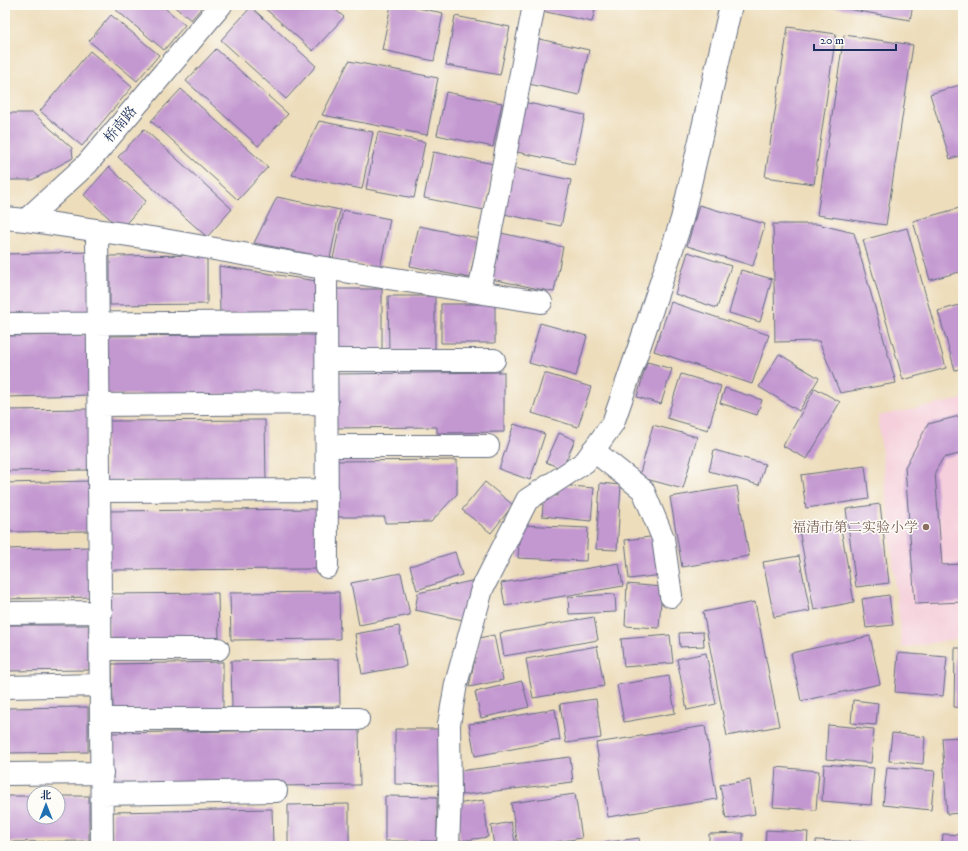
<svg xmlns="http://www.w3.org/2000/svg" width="968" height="851" viewBox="0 0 968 851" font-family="'IM FELL DW Pica','Noto Serif SC',serif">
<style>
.built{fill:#f5cfdb}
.building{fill:#c397d0}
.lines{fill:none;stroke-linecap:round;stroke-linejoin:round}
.minor-casing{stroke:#646c7f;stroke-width:24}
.minor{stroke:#fff;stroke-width:22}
.education-dot{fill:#8d6e63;stroke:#fdfcf7;stroke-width:1.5}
.labels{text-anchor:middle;stroke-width:3;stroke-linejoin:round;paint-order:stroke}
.street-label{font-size:14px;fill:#1b2f5e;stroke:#fdfcf7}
.education-label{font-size:14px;fill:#785e54;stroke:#fdfcf7;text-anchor:end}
</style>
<rect width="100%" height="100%" fill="#fdfcf7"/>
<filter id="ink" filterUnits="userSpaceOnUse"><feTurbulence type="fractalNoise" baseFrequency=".025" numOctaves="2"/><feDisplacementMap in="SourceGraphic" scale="8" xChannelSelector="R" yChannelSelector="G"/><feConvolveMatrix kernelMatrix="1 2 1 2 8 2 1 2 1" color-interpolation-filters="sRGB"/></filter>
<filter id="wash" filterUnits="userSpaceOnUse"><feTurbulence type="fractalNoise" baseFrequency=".012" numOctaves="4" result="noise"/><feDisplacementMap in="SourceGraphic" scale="16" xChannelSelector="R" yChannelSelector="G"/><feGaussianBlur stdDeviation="0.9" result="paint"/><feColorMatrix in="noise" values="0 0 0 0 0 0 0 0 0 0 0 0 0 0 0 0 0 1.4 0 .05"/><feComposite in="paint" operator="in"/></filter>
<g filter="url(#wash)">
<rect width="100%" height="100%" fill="#edddbb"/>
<!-- built -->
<path class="built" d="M963,399v239l-61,10 -24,-232z"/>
<g id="blocks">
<!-- building -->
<path class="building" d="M119,5h42l24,20 -21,25 -49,-41z
M172,5h32l-13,15z
M261,5h69l14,12 -31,34z
M391,5h12l40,8 -9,48 -52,-11z
M543,5h53l-4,17 -50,-11z
M824,5h89l-3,15z
M251,7l65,59 -30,33 -65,-59z
M111,15l48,40 -22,26 -48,-40z
M455,16l55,11 -10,48 -54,-10z
M788,27l48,7 -22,150 -49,-7z
M844,35l69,10 -27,180 -69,-10z
M539,39l50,11 -10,45 -50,-11z
M216,49l72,65 -30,32 -72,-65z
M90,51l42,36 -50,59 -42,-35z
M349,61l89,17 -11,57 -105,-20z
M963,84v71l-13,4 -20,-65z
M181,89l87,78 -30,33 -87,-79z
M446,92l56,11 -9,44 -56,-12z
M523,102l62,13 -11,49 -62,-13z
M5,113h28l39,35 1,10 -41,22h-27z
M319,121l54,11 -11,57 -70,-14z
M144,129l88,80 -25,28 -89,-80z
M378,132l47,10 -11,56 -48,-9z
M433,152l61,12 -10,46 -60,-12z
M109,167l37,34 -25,28 -37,-34z
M513,168l58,12 -10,46 -57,-12z
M277,197l63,13 -10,48 -76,-15z
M699,205l66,19 -12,42 -66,-20z
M963,207v64l-33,9 -17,-59z
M343,210l47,9 -10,49 -47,-9z
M773,224h44l37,9 42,150 -56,10 -21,-52 -44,1z
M419,226l59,12 -8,40 -60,-12z
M907,228l39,140 -43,12 -40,-140z
M501,233l62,14 -9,45 -63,-13z
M90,252v61l-85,2v-61z
M688,252l43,14 -14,42 -42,-14z
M207,255v49l-97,1v-49z
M219,266l98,15v32l-97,2z
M741,270l31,9 -12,43 -31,-9z
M335,289h47v62l-47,1z
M388,296h47v55h-46z
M671,302l98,33 -17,49 -98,-33z
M441,304h54v39h-54z
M963,304v64l-8,2 -17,-59z
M540,323l47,13 -11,40 -47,-13z
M89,335l1,60 -85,2v-61z
M212,335h107v59l-213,1v-59z
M779,354l40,24 -20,33 -40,-24z
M647,362l25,7 -11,35 -24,-7z
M504,372v60l-67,1v-6l-103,1v-54z
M544,373l47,14 -13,40 -46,-14z
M681,374l40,12 -13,44 -41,-12z
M725,388l37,12 -5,15 -37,-12z
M815,388l25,14 -33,57 -24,-13z
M90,409v61l-85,1v-61z
M963,415v38l-20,5 -8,14 7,93 21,-1v38l-48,2 -10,-137 23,-43z
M265,420l1,60 -160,1v-60z
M514,424l31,10 -15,46 -31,-11z
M653,425l44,12 -14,52 -44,-12z
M559,433l16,7 -13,29 -16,-7z
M714,450l51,14 -6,21 -50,-14z
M457,460v34l-26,28 -46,1v-6h-51l-1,-56z
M865,466l4,33 -63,9 -5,-33z
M90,481l1,50 -86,1v-49z
M485,482l28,23 -22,28 -29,-23z
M600,483l21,2 -4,65 -21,-1z
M559,485l35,3 -3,33 -49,-5 2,-21 14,1z
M737,486l12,70 -67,11 -12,-70z
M880,504l9,79 -33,4 -10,-78z
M319,509l1,60 -213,1 -1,-59z
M840,523l14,79 -40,8 -15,-80z
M520,525l68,3 -2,33 -68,-3z
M658,536l4,39 -33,4 -4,-39z
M91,547l1,50 -87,2v-50z
M455,552l7,23 -45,15 -7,-24z
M799,556l11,55 -36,6 -11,-55z
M619,563l4,23 -118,20 -4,-23z
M401,573l9,42 -51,10 -8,-42z
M480,579l-12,42 -53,-11 3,-17z
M627,584l35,3 -3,41 -34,-2z
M339,592l1,47 -109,1 -1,-47z
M218,593l1,47 -110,1 -1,-47z
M615,594l1,18 -47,2 -1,-17z
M889,595l4,30 -27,3 -4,-29z
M755,602l24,124 -52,10 -24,-124z
M594,617l4,23 -94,16 -4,-23z
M5,625h84v45l-84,1z
M399,626l7,40 -44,8 -7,-40z
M703,632l1,14 -24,1 -1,-14z
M494,635l9,45 -34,7 10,-49z
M670,635l3,28 -49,4 -3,-28z
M870,636l10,48 -79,17 -10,-48z
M597,646l7,40 -71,12 -7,-39z
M955,648h8v60l-9,-1z
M706,653l10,51 -29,6 -10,-51z
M898,653l49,4 -4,39 -48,-4z
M339,659l1,47 -108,2 -1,-47z
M223,662v47l-110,2 -1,-47z
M669,676l6,37 -51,9 -7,-37z
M522,681l7,26 -48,11 -6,-26z
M596,699l5,39 -35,5 -6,-39z
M853,700l25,3 -2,22 -25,-2z
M88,707v45l-83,1v-45z
M555,709l5,31 -85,16 -6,-32z
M828,725l46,4 -3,34 -45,-4z
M705,726l12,73 -109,18 -12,-74z
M359,729l1,56 -247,3 -1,-55z
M395,729h46l-1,56 -45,-1z
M892,733l33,4 -2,27 -34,-3z
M963,737v76l-16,1 -5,-76z
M570,757l3,25 -111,13 -3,-24z
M824,764l50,4 -3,37 -49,-4z
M776,767l43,4 -3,39 -43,-3z
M887,767l48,4 -4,39 -48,-5z
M750,780l5,34 -29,5 -6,-34z
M575,794l7,44 -52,8h-12l-7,-43z
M5,796h29v21h24v-21h31v45l-84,1z
M385,796l52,1v44h-52z
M484,800l4,37 -28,4 -4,-37z
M349,804v41h-61v-40z
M272,809l1,37h-160l-1,-34z
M511,822l5,24h-22l-3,-20z
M766,830l42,2 -1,14h-42z
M743,833v13h-34v-12z
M943,834l20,1v11h-21z
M639,838l1,8h-52v-1z
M816,840l60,3v3h-60z"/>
</g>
</g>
<g filter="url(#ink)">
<use href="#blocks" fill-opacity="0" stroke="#646c7f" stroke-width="1"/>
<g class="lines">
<defs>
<path id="minor" d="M5,218l21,2 61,-56 134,-159
M26,220l138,20 135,24 242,38
M97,230l5,616
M326,268l1,299
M479,292l55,-287
M5,324l321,-2
M327,360h167
M99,405l228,-2
M327,446h161
M593,450l50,40 20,48 8,58
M99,491l228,-1
M5,613l96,-1
M101,649h117
M5,687l96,-2
M101,719h257
M5,774l97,-1
M102,794l174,-3
M448,846l2,-52 -1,-70 7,-40 26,-95 45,-89 58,-38 28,-39 33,-96 36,-108 49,-214"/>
</defs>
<!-- minor casing -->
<use href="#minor" class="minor-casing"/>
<!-- minor -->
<use href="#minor" class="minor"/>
</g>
</g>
<!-- markers -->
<circle class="education-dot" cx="926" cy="527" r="4"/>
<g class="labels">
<!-- street labels -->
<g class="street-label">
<text transform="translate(120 124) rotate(-50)" y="5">桥南路</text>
</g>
<!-- education labels -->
<g class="education-label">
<text x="918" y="532">福清市第二实验小学</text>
</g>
</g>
<!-- margin -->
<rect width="968" height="851" fill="none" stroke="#fdfcf7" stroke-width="20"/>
<!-- north arrow -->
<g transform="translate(46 805)"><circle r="19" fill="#fdfcf7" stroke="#a3aaba"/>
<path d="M0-3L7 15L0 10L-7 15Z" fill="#1f6fb2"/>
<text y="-6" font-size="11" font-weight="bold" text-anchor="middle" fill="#1b2f5e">北</text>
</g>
<!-- scale -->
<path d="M814 44v6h82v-6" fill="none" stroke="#1b2f5e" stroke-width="2"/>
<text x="820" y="44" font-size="12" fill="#1b2f5e" stroke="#fdfcf7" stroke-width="3" paint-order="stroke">20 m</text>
</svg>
